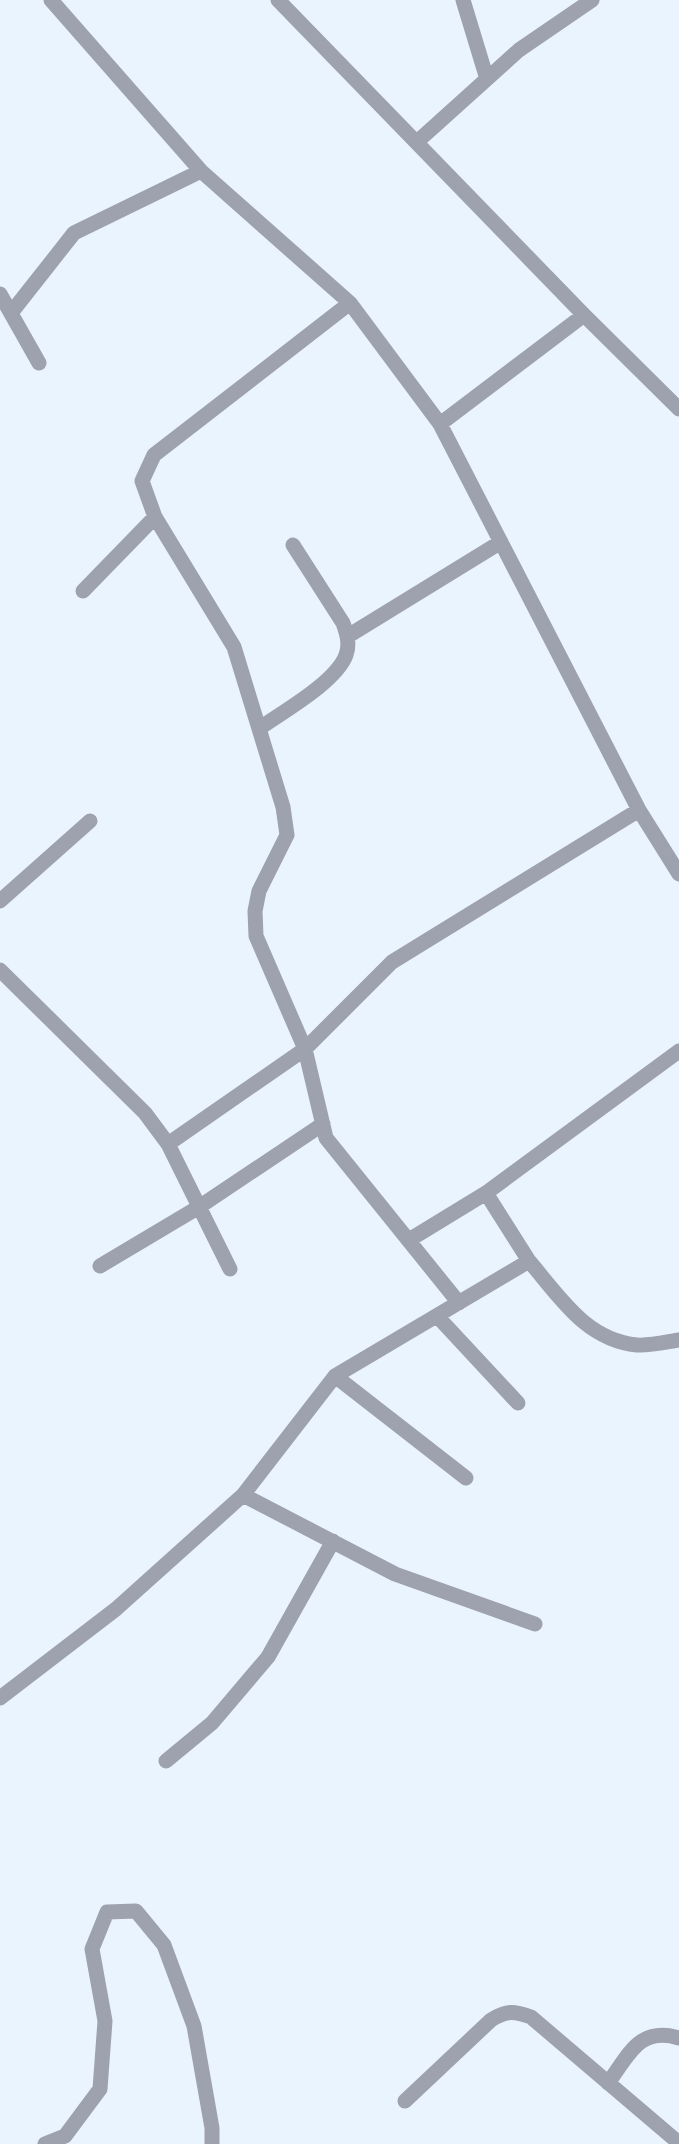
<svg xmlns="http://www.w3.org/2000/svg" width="679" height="2144" viewBox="0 0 679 2144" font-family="'Public Sans',sans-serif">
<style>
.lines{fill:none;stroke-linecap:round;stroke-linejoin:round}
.minor{stroke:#9ea1ae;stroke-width:15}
</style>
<rect width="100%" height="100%" fill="#eaf4fe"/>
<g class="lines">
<!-- minor -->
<path class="minor" d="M51,0l150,171 149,132 90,121 199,386 -247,152 -87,87 -137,95
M278,0l306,315 95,94
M463,0l24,79
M418,141l101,-91 73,-50
M0,294l39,69
M350,303l-196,152 -12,26 13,36 79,130 49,160 4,28 -28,56 -4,20 1,25 49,113 21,89 133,165
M11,313l63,-80 127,-62
M440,424l144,-109
M83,591l72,-74
M348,636l153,-94
M260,728c24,-17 76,-46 86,-73 4,-11 1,-21 -3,-32l-50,-78
M639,810l40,64
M0,901l90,-80
M0,970l145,143 23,31 62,125
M409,1240l77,-47 193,-142
M529,1261c31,36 57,79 108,84 13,1 29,-3 42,-5
M100,1266l99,-59 124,-83
M437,1316l81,87
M335,1376l131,102
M243,1495l152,79 140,50
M0,1698l116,-89 127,-114 92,-119 194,-115 -43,-68
M166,1761l46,-38 56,-66 65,-116
M608,2083c21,-28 31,-57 71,-45
M405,2101l86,-81c16,-10 23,-9 40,-3l148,126
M45,2144l20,-8 35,-47 5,-68 -13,-72 15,-37 29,-1 28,34 30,81 18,102v16"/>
</g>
</svg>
